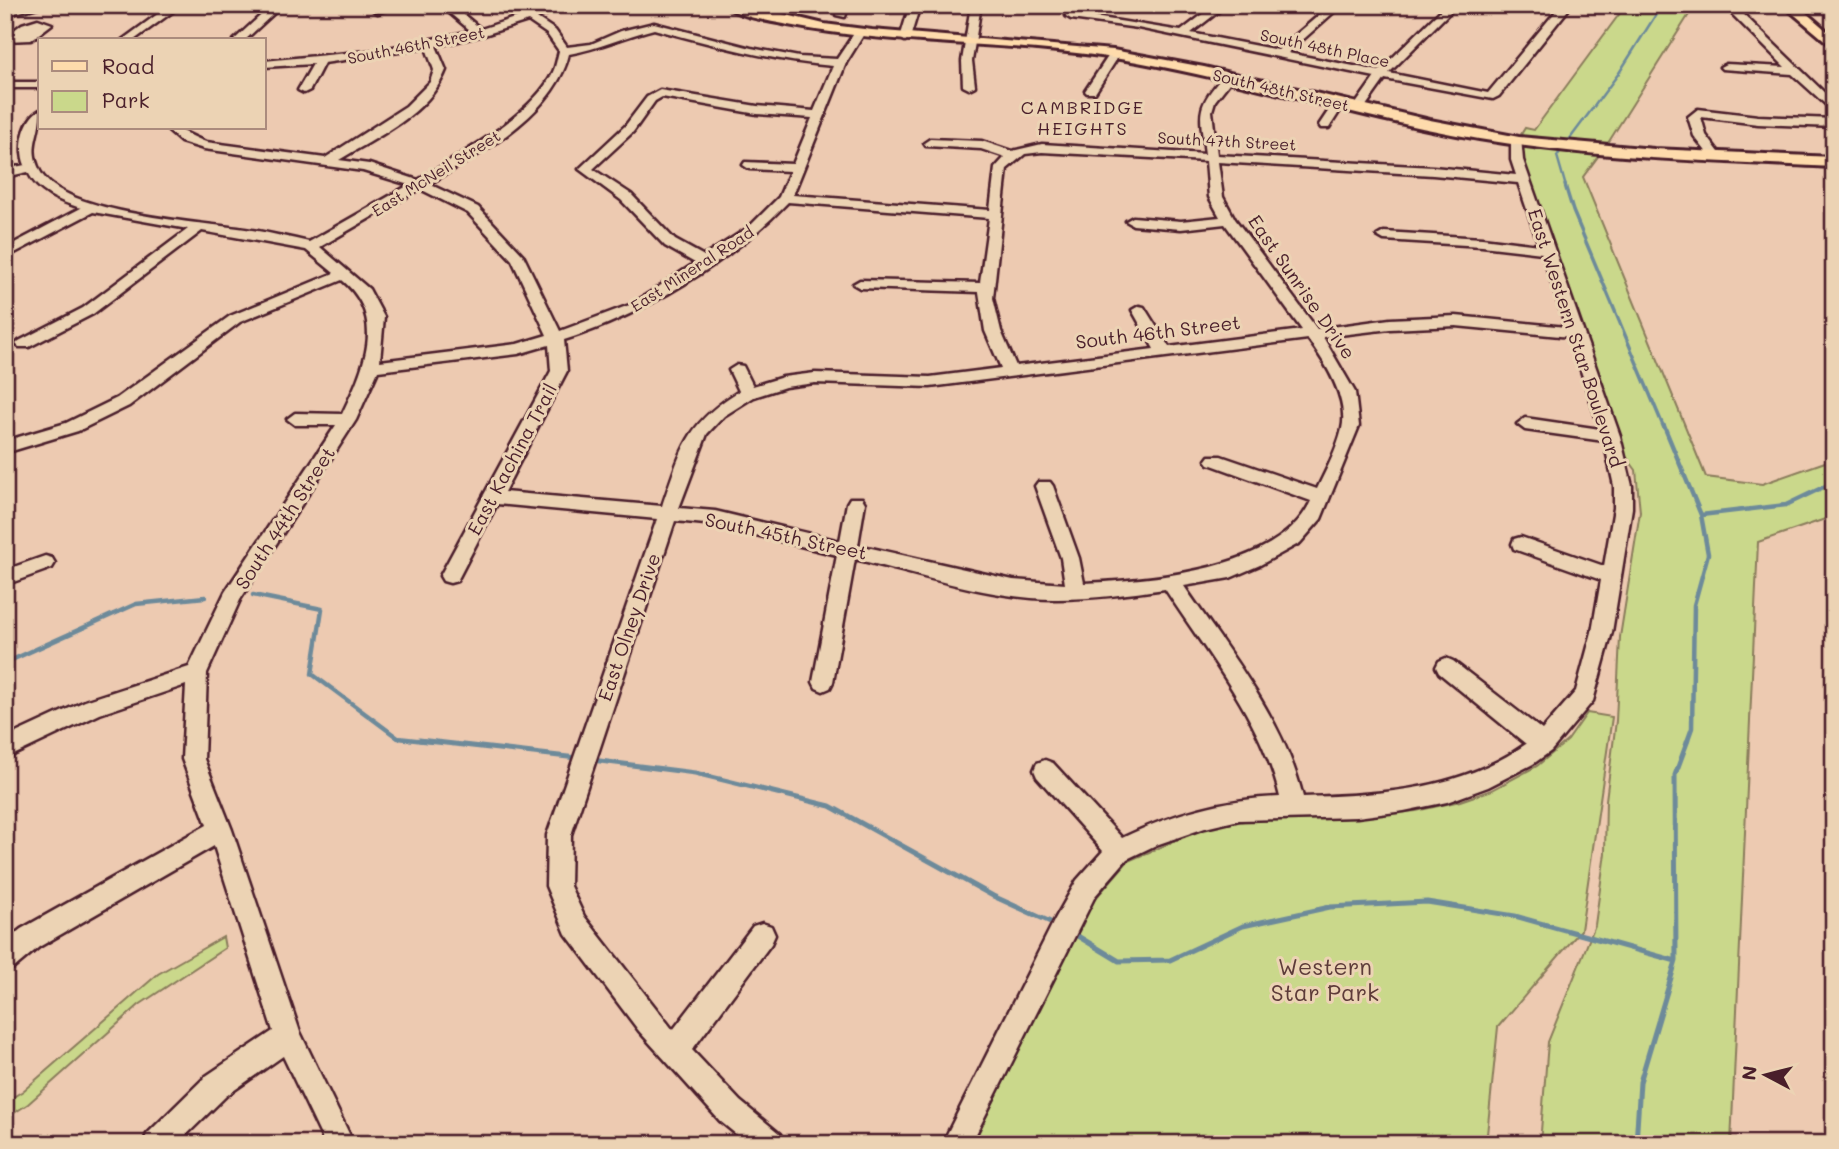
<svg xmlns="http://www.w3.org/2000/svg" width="1839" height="1149" viewBox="0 0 1839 1149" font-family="Mali,sans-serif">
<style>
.green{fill:#cad88b;stroke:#8a7c5b;stroke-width:2}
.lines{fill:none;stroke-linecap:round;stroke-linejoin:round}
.stream-far3{stroke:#6d8a9a;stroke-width:2.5}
.stream-far2{stroke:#6d8a9a;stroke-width:3.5}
.stream-far1{stroke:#6d8a9a;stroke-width:4.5}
.stream{stroke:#6d8a9a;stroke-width:5}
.minor-casing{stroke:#4a1f2b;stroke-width:5}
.major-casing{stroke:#4a1f2b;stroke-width:6}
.minor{fill:#ecd3b4;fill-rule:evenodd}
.major{fill:#fedbac;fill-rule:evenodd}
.labels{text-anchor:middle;stroke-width:6;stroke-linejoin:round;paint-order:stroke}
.far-street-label{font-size:16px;fill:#4a1f2b;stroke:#ecd3b4}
.far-neighbourhood-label{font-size:18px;letter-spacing:2px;fill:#4a1f2b;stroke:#ecd3b4}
.street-label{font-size:19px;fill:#4a1f2b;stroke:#ecd3b4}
.near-park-label{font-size:23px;fill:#5d3b39;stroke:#ecd3b4}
</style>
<rect width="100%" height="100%" fill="#edcab1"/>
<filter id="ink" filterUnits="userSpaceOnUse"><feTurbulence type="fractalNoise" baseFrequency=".0143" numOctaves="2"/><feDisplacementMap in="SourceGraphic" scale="14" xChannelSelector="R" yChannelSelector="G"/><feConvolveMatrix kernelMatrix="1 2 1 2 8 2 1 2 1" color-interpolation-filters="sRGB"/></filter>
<g filter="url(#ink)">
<!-- green -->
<path class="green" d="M1626,5h69l-87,138 -25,34 123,300 56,7 63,-22 9,-8v62l-76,26 -27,602h-191l8,-102 47,-117 10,-72 1,-53 10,-79 4,-84 20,-125 -4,-42 -25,-34 -63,-186 -31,-109 8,-13 9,2z
M1587,713l25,4 -31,213 -83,97 -12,117h-513l101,-208 21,-37 33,-38 80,-34 36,-6 117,-5 55,-5 44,-10 32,-11 45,-24 31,-26z
M223,937l2,11 -86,57 -111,99 -23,15v-17l18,-11 135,-117z"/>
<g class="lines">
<!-- stream-far3 -->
<path class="stream-far3" d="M1566,187l-9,-31 62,-83 43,-68"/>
<!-- stream-far2 -->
<path class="stream-far2" d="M1565,185l8,26 91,217"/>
<!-- stream-far1 -->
<path class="stream-far1" d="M1664,426l37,89 7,39 -14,51 -2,123 -5,14
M1701,515l85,-10 48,-23
M253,595l69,14 -10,65 86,64 36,4
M5,663l131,-59 69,-7"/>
<!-- stream -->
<path class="stream" d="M419,740l158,18
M592,760l103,13 135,33 163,90 64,29
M1071,932l48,29 51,-1 73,-34 87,-19 97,-5 88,14 161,45
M1636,1144l4,-62 36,-121 -1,-186 13,-35"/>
<defs>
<path id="minor" d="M26,5h19l-40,11v-6z
M170,5h12l-48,35h-12z
M272,5h11l-38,35h-11z
M384,5h17l-23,8 -5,-3z
M440,5h12l29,24 73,-24h15l-32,13 18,12 12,17 24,-3 30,-13 33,-8 97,25 48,9 38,2 18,-27h8l1,2 -18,29 -53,132 197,15 5,-42 10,-11 -24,-8 -55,-3 -2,-3 6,-4 52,2 30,10 30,-7 163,10c-5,-42 -10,-45 18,-78l4,-1 6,3 -18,23 -3,10 5,44 216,12 83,8 -5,-15v-19l10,-3 2,22 97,276 12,50v22l-20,124 -19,69 -42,50 -18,13 -45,23 -41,15 -43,9 -47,6 -118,3 -34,8 -49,17 -29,14 -32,37 -124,248h-29l113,-225 22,-39 26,-29 -66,-74 -3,-7 3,-7 8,-3 8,3 69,75c52,-25 101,-39 158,-41 -18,-77 -72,-142 -115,-208 -36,5 -72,10 -108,10 -63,1 -140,-25 -202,-40l-22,123 -3,6 -7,3 -7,-3 -3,-6 24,-127 -122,-30 -40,-4 -104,314 -1,51 14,30 89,114 80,-104 9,-3 9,3 4,9 -4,9 -79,106 48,51 40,33 4,10h-36l-28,-23 -81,-90 -73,-97 -20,-48 1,-51 110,-316 -160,-15 -40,77 -7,2 -7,-2 -3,-5 111,-205 -2,-26 -31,9 -140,17 -22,49 -116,180 -33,73 -3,86 28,71 68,202 54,112h-29l-42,-88 -57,40 -49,48h-34l4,-10 59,-58 67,-45 -59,-185 -175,101 -25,21 -9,4v-30l16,-13 186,-104 -25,-66 4,-74 -86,29 -95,45v-21l80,-37 104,-34 36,-75 111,-167h-41l-8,-6 8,-6 47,1c21,-44 46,-96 0,-134l-102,42 -111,84 -51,25 -73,22v-12l61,-18 51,-25 113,-82 104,-43 -28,-23 -104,-19 -109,83 -64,33h-10l-3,-3 3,-3 64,-33 105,-79 -95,-17 -88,46v-10l76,-40c-22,-7 -43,-15 -53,-36l-23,5v-8l20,-4c-7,-16 -2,-46 15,-55 1,26 -13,35 0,61 22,44 165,51 212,59 19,3 38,8 57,12l100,-57 -46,-14 -159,-22 -23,-7 -16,-14c15,-1 26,9 41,14l119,16 81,-52 24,-24 4,-12 -8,-22 -102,15 -14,27 -6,3 -6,-3 15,-26 -49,3v-6l115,-11 92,-19zM528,21l19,13 12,17c-2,7 -3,15 -6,21 -19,42 -96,85 -135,108l-49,-16 -30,-4c38,-23 90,-46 107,-90l-10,-24 48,-11zM654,29c59,16 118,32 179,37l-19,45 -57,-5 -97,-16 -13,7 -22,29 -46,43 42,31 44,46 30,17 -63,41 -72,27 -37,-76 -45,-48 -49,-23c51,-30 126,-70 140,-130 30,-5 56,-18 85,-25zM662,97l95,17 55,4 -19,46 -48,-2 -2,3 6,4 41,2 -11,26 -30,30 -45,29 -29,-16 -44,-46 -38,-25 40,-37 22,-31zM1042,152l164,9 3,36 11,20 -39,4 -48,-4 -7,4 7,4 48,4 44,-5 77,106 -133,17 -25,-40 -5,-1 -7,4 22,39 -138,17 -15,-35 -8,-33 14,-129 18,-15zM1218,162l215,13 85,8 21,62 -57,-7 -98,-6 -7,4 7,4 98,6 60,7 24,74 -110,-11 -66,3 -73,10 -82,-110 -12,-22zM420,189l48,24 44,47 35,75 -30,9 -137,17 4,-44 -15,-28 -49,-42zM788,202l201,16 -9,65 -120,-3 -7,4 7,4 119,4 6,39 16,37 -71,9 -115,-4 -32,4 -30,9 -10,-20 -6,-1 -8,5 10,21c-54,34 -57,58 -77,115l-158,-14 63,-121 -3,-31c78,-24 168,-79 224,-138zM1456,326l114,11 30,92 -75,-11 -8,6 8,6 79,11 10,45v22l-10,58 -83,-29 -7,2 -2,5 2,5 87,31 -9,52 -16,59 -34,39 -89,-69 -7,-3 -7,3 -3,6 3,6 87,71c-65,46 -145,51 -223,53 -20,-80 -74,-144 -119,-211l46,-8 30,-13 40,-22 21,-24 38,-93 -4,-34 -32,-55 67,-8zM1308,339c17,23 41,60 34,90 -5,21 -16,41 -25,60l-96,-33h-12l-3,4 3,4 102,37c-32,69 -159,79 -227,82l-5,-25 -26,-72 -3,-4h-12l-3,4 26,72 4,26 -52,-4 -155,-35 7,-42 -3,-5h-12l-3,5 -7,38 -125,-30 -36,-3 28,-74 17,-18 30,-19 31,-10 30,-4 115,4z
M839,5h10l-4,12 -9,-2z
M910,5h10l-10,33 -5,3 -5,-3z
M971,5h10l-9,56 3,25 -6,3 -6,-3 -1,-25z
M1065,5h10l1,9 105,17 34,-26h12l-36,28 87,17 53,-45h11l-54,48 91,18 67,-66h11l-68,68 99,20 73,-88h11l-73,91 -6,3 -108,-20 -22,31 -4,2 -6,-4 22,-31 -237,-49 -67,-9 -5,-3z
M1723,5h11l100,97v10l-42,-38 -70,-5 -2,-2 6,-3 59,3z
M38,19l14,5 -21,16 -26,1v-4l17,-13z
M1111,52l9,2 -25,39h-8l-2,-2z
M5,82h35v6h-35z
M1335,101l10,2 -16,25h-8l-2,-3z
M1698,109l60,7 76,3v8l-76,-3 -57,-7 5,18 16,21 -6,4 -4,-1 -18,-23 -6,-19z
M45,556l7,2 3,5 -3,5 -47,17v-15z"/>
<path id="major" d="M724,5h21l79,19 48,6 241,20 91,17 226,53 89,17 135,12 180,8v10c-119,-6 -238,-8 -355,-28 -123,-21 -242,-61 -365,-81 -108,-17 -218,-12 -326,-33 -19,-4 -49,-8 -64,-20z
M1783,5h14l37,32v11z"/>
</defs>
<!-- minor casing -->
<use href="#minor" class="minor-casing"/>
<!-- major casing -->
<use href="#major" class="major-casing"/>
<!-- minor -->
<use href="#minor" class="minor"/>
<!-- major -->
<use href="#major" class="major"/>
</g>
</g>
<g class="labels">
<!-- far-street labels -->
<g class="far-street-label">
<text transform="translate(416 45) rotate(-11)" y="6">South 46th Street</text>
<text transform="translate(1325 48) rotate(12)" y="6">South 48th Place</text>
<text transform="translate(1281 90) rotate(13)" y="6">South 48th Street</text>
<text transform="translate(1227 141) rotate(3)" y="6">South 47th Street</text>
<text transform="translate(436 173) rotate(-32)" y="6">East McNeil Street</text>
<text transform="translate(692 269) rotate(-33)" y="6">East Mineral Road</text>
</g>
<!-- far-neighbourhood labels -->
<g class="far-neighbourhood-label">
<text x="1083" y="114">CAMBRIDGE<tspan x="1083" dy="21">HEIGHTS</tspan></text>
</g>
<!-- street labels -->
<g class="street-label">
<text transform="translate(1302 287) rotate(55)" y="7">East Sunrise Drive</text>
<text transform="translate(1158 332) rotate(-7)" y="7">South 46th Street</text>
<text transform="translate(1576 338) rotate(72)" y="7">East Western Star Boulevard</text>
<text transform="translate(512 459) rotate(-62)" y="7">East Kachina Trail</text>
<text transform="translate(285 518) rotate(-57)" y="7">South 44th Street</text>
<text transform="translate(786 536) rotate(12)" y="7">South 45th Street</text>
<text transform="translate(629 627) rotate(-71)" y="7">East Olney Drive</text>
</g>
<!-- near-park labels -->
<g class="near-park-label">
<text x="1325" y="975">Western<tspan x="1325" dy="26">Star Park</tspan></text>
</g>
</g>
<!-- margin -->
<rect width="1839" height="1149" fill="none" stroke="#ecd3b4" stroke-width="28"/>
<rect x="14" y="14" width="1811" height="1121" fill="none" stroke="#4a1f2b" stroke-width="2.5" filter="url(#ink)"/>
<!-- legend -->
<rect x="38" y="38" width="228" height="91" fill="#ecd3b4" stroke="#ab8b7d" stroke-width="2"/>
<rect x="52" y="61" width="35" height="10" fill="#fedbac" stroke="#ab8b7d" stroke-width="2"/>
<text x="102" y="74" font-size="21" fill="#4a1f2b">Road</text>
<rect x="52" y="91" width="35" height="21" fill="#cad88b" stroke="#ab8b7d" stroke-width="2"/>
<text x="102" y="108" font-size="21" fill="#4a1f2b">Park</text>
<!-- north arrow -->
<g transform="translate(1766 1075) rotate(277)" stroke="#ecd3b4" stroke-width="5" paint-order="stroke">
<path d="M0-5L12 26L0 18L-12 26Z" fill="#4a1f2b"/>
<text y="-10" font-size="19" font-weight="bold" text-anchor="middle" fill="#4a1f2b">N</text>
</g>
</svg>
